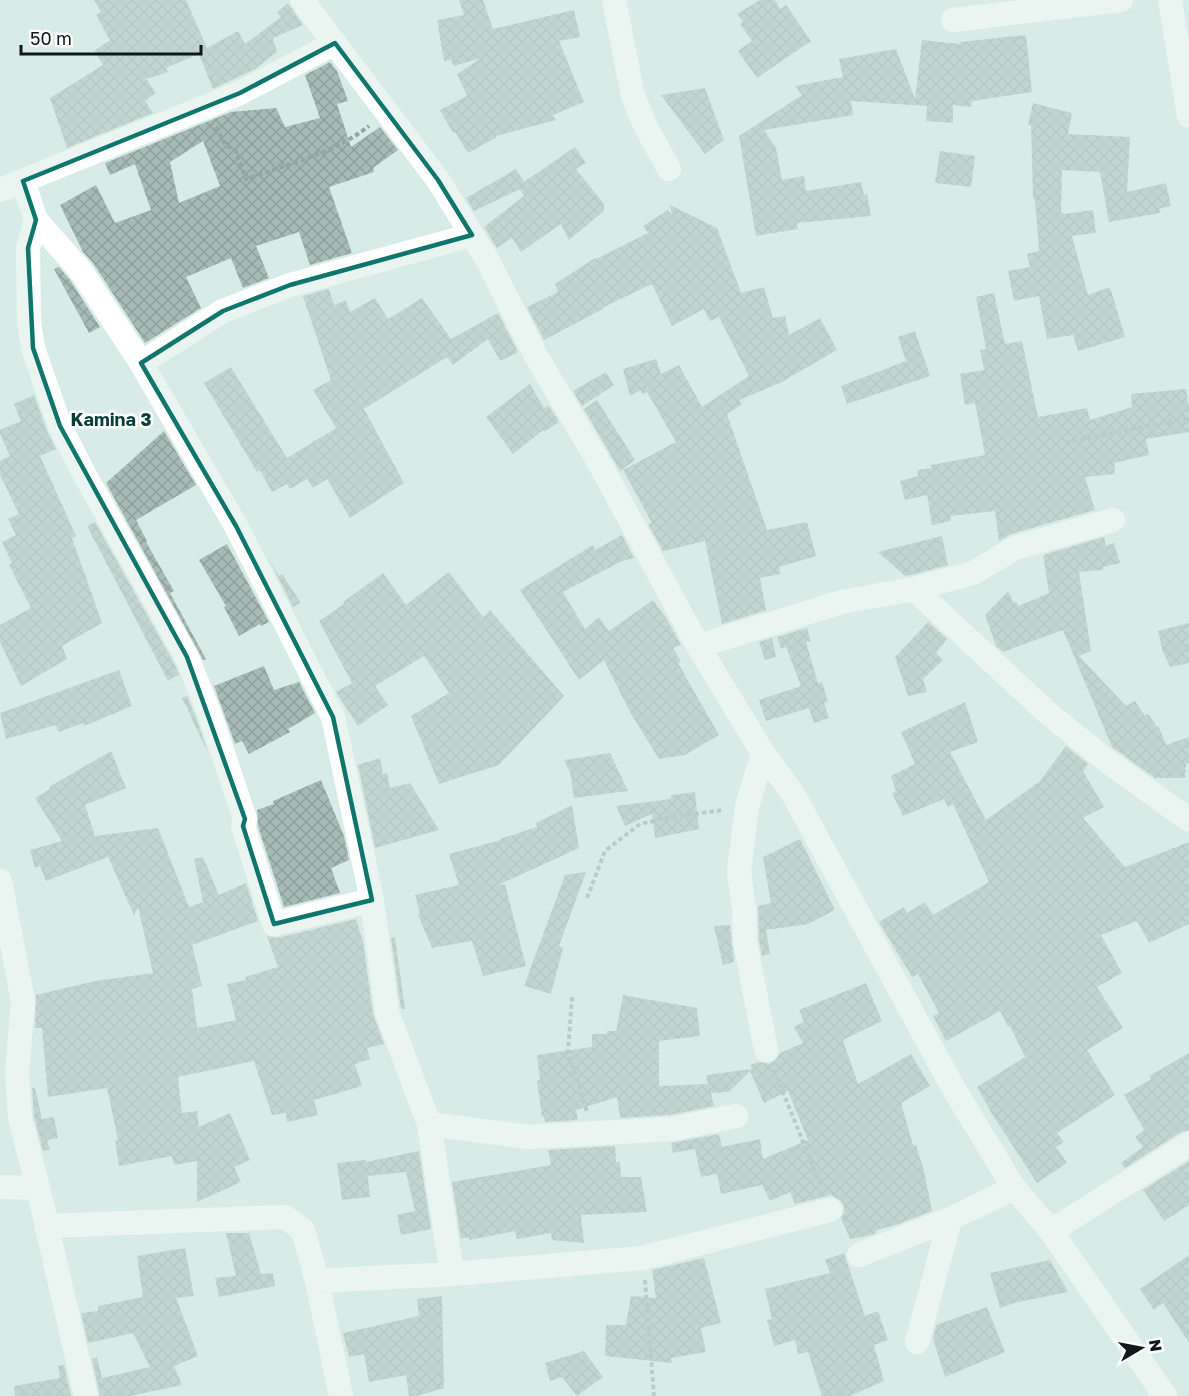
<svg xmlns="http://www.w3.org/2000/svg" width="1189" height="1396" viewBox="0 0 1189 1396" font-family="'Golos Text',sans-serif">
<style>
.building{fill:url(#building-cross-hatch);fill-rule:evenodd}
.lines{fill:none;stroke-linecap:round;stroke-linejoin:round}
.path{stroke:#96a5a2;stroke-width:4;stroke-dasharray:4.5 3;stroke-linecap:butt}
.minor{stroke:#fff;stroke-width:24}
.marked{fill:none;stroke:#0f766e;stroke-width:4.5;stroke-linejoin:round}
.labels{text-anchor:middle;stroke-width:5;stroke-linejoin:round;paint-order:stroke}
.neighbourhood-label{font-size:18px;font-weight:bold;fill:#003f37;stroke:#fff}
</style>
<defs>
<pattern id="building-cross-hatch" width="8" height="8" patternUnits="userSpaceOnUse" patternTransform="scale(1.5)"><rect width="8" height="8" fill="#a7bbb6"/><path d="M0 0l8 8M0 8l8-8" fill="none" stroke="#8fa09c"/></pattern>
</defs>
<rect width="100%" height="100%" fill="#d8ece7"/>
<!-- building -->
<path class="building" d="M94,0h92l21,48 31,-17 7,13 36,-27 -4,-5 11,-9 15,22 -30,13 4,14 -22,17 -42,20 -14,-35 -33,14 2,4 -22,7 10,14 -11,8 8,12 -86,35 -17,-50 53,-33 -9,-14 16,-11 -14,-25 5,-3z
M459,0h24l10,29 81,-19 6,27 -21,4 25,61 -31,13 3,5 -60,16 1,1 -29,16 -13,-21 -2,1 -13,-23 27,-14 -10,-22 24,-16 -27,8 -3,-6 -7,1 -7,-41 27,-5z
M760,0h15l5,9 6,-4 25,36 -54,37 -19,-27 14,-10 -12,-17 3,-2 -6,-8z
M1026,35l6,57 -60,9 -1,6 -18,-2v18l-27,-2 1,-15 -76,-5 2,14 -89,15 12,18 6,32 22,-4 2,15 55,-9 3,13 3,-1 4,22 -74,7 1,6 -42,7 -17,-100 63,-41 -7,-9 48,-9 -4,-18 57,-10 19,50 7,-59 38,4v-2z
M330,62l7,9 11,30 -11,3 14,43 29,-20 18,23 -25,18 1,4 -45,15 23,66 -42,12 -11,-33 -43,14 13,32 -26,10 -12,-30 -45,19 15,31 -56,35 -52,-80 -10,-11 -23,-47 36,-20 19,38 36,-13 -16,-46 -25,11 -5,-12 126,-51 45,-4 9,19 35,-9 -15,-43zM203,141l17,45 -41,17 -9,-41z
M705,88l19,52 -19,14 -44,-59z
M1033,103l39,10 -4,21 62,3 -3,55 39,-9 5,23 -12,3 1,4 -51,9 -9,-50 -38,-2 -1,43h3v1l29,-4 3,23 -24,3 16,59 22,-8 15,50 -47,14 -5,-16 -26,4 -8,-43 -25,5 -6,-30 22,-4 -3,-13 12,-3 -4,-52h-2l-2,-74h-3z
M575,147l11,16 -10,6 28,35v7l-35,29 -8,-16 -40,28 -9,-14 -15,10 -13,-21 40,-31 -4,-7 -46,22 -8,-13 50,-29 8,13z
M940,151l35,5 -4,31 -36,-4z
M670,205l47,23 24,65 23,-6 9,31 12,-2 4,19 31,-17 17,32 -57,33 -41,17 3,4 -15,10 40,116 40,-8 9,34 -37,11 2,7 -21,4 6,32 -44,14 -17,-83 -42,10 -15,-27 4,-1 -29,-53 53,-28 -29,-50 -5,2 -1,-4 -11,6 -7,-27 33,-10 5,15 18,-9 23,42 47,-31 -30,-59 -9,4 -6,-12 -32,17 -20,-42 -50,24 1,1 -59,31 -17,-33 31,-15 -3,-8 40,-26 1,1 52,-26 -5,-7 25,-16 4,6z
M59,267l11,13 30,47 -11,6 -35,-64z
M329,289l5,16 12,-5 4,12 25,-14 13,21 34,-21 29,41 47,-26 20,39 -18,9 -12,-22 -35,26 -6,-8 -83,52 40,74 -54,35 -23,-39 -14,9 -6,-9 -17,10 -3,-5 -15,8 -12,-22 -3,2 -53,-89 27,-16 56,91 49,-30 -23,-38 18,-10 -28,-84z
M994,293l11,51 17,-3 16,76 49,-9 3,12 42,-13 -1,-13 55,-5 3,18v25l-43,7 3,16 -35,8 1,11 -30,3 10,33 -84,24 -12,7 -4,-30 -45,5 1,5 -19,4 -5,-30 -22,5 -5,-19 18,-5 -1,-6 14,-2v-3l54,-10 -10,-52 -10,2 -5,-31 24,-4 -4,-20 6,-1 -10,-52z
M915,331l15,45 -83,28 -6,-18 65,-25 -8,-24z
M606,372l8,13 -32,21 -9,-15z
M530,384l14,24 5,-2 10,16 -15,10 -1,-2 -30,24 -27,-37z
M34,395l13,36 9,18 -16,7 36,80 -4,2 30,85 -40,23 5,13 -46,27 -21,-44v-17l31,-17 -22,-43 3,-2 -10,-21 14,-7 -8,-16 11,-5 -19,-39v-14l10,-5 -10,-22v-4l21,-9 -7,-17z
M597,400l38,60 -15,11 -36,-62z
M164,431l32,54 -60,35 11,21 -1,1 28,49 -4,2 36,66 -3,1 -97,-177z
M95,522l79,141 5,11 -11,7 -81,-155z
M622,535l12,23 -12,3 -59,31 22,37 14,-12 10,14 44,-31 15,21 13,24 -8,3 8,14 -3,1 41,72 -34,20 -26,4 -29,-47 -26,-52 -25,20 -59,-90 73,-45 2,5z
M942,536l6,29 -37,10 -6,1 -27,-24z
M1104,537l2,9 8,-3 6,20 -17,4v3l-24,2 12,79 -12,5 47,50 9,-5 10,15 3,-2 9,13h2l7,18 23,-8v26l-3,1 -1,14h-30l-43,-31 -49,-117 -60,22 -7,-6 -11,-31 23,-24 6,12 2,-1 2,4 31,-13 -6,-38z
M227,544l42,78 -8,4 -1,-2 -21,12 -15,-29 2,-1 -27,-46z
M268,557l11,19 3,-2 19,29 -8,4z
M449,572l34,45 7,-7 74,86 -65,69 -60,19 -28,-68 38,-23 -25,-37 -49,30 13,19 -30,21 -22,-34 16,-9 -33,-62 25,-17 -1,-2 40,-29 23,32z
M928,622l19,17 -11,14 7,7 -20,19 4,13 -19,4 -13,-39z
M1189,623v40l-19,4 -7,-15 -5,-21z
M807,628l4,13 -5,1 12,41 4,-1 6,20 -4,1 5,15 -15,5 -5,-15 -43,13 -7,-21 42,-14 -15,-39 -5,2 -4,-12z
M772,638l4,19 -11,3 -6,-18z
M264,666l10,24 25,-8 16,31 -27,16 2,3 -41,22 -7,-13 -7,3 -21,-58z
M119,670l13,36 -48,20 -1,-3 -24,9 -3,-7 -50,14 -6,-26z
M187,696l10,24 11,33 -26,-55z
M965,702l13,40 -28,10 36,68 54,-39 26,-35 22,18 -5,7 21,36 -21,11 42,49 64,-25v82l-40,19 -12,-22 -36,14 21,38 -25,14 26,41 -36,22 28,45 -58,38 7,9 -8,5 11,16 -30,20 -45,-69 -15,-27 48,-30 -15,-31 -2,1 -8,-16 -54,30 -13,-25 6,-3 -21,-39 -6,3 -33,-55 25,-15 3,6 18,-11 8,13 56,-33 -36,-78 -5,3 -4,-8 -41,17 -11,-23 4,-2 -5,-15 24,-12 -14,-32z
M111,751l15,37 -41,17 10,31 63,-8 31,79 14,-5 -9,-43 9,-2 16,38 27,-12 12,38 -66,24 10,41 -10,3 5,39 39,-8 -9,-36 19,-4 -1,-3 33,-10 -11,-31 10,2 79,-19 7,23 10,72 11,30 -17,4 3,11 -15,5 7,22 -48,14 4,15 -31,7 -1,-9 -14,2 -18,-54 -76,16 4,36 15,-2 2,16 31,-14 20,47 -16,7 7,15 -44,20v-41l-23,4 -2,-9 -53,10 -4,-26h3l-11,-52 -59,9 -6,-69h-7l1,-33 59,-14 58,-8 -15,-66 -4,8 -26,-58 -62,24 -6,-15 -5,2 -5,-18 32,-9 -27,-43 15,-9 -1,-2z
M610,753l18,38 -54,7 -4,-26 -6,-12z
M380,758l3,16 4,-1 3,15 20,-5 29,47 -64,18 -17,-83z
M321,780l23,56 5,24 -18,8 9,25 -56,14 -26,-81 -1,-16 17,-6 -1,-3z
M695,792l4,37 -44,9 -3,-24 -27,12 -9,-20 55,-7v-4z
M572,805l7,43 -81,37 7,-1 21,82 -43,10 -11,-35 -40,7 -14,-33 2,-1 -5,-19 44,-10 -10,-31 52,-14 -1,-1 37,-12 -1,-4z
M800,839l35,71 -27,14 -42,6 4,24 -8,2 -3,-16 -1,-34 13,-3 -8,-46z
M586,872l-27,74 4,2 -12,46 -27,-8 41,-111z
M730,925l4,37 -11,3 -9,-39z
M395,937l10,72h-4l-10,-71z
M866,983l16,38 -39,19 15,44 53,-30 19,32 -29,17 12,42h3l8,26 8,40 -36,14 -20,5v3l-4,2 -22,4 -9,-21 3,-5v-7l-4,-6 -9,-5 -36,9 -5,-12 -20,9 -8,-16 -41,9 -4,-20 -16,3 -6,-28 -22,4 -2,-10 48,-9 3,13 38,-8 3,20 45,-19 -20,-49 -24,12 -14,-32 -21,21 -18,1 3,13 -44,9 -50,3 -3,-21 -41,13 2,10 -33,2 -1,-5h-2l-5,-36 3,-1 -3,-25 55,-8v-13h15v-3h9l7,-36 74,13 3,28 -41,5v45l49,-2 -2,-9 46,-6 -2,-4 9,-3 10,2 7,-4 4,-7 23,-10 -9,-16 10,-5 -5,-12z
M1189,1053v77l-8,2 -56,36 -4,-5 22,-16 -8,-10 9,-7 -20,-35 27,-16 -2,-3z
M32,1088h3l7,31 12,-2 4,21 -11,2 3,10 -7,1 -9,-35z
M615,1146l1,16h4l1,15h20l6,35 -66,3 3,28 -32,-3 -1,-7 -34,6 -2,-8 -46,9v-3l-8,2 -9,-57 99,-17 -3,-15z
M419,1151l12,78 -30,6 -4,-20 18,-4 -9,-39 -38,4 2,21 -28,3 -5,-37 29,-3v2z
M1189,1161v44l-25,16 -20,-30h-3z
M226,1233h23l12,41 12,-1 2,13 -56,11 -4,-19 21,-2z
M185,1248l9,48 -18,2 22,58 -24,10 8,19 -52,11h-30l-8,-37 5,-2 5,21 48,-11 -17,-34 -45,10 -7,-30 17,-2v-5l45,-9 -6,-41z
M844,1253l21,63 13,-5 10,29 -14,5 10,36 -34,15h-28l-14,-44 -10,2 -3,-14 -21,6 -7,-26 5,-1 -7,-30 65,-16 -5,-13z
M1189,1255v88l-26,-40 -9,7 -14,-21z
M704,1258l17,65 -20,5 5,24 -35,6 1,5 -67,-7 1,-31h20l5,-29 25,2 -4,-28z
M1050,1260l18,32 -54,11 -14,5 -10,-35z
M442,1296l2,92 -27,8h-8l-3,-21 -37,7 -5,-28 -15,3 -6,-24 76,-17 -2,-17z
M987,1307l18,45 -60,25 -12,-38 3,-14z
M584,1351l19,26 -26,19 -15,-19 -12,4 -5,-18z
M64,1365l7,31h-56l-1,-10 46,-8 -2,-12z"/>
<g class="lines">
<!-- path -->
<path class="path" d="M216,127l9,18 10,5 11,29c42,-15 87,-25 123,-53
M1065,443l124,-26
M587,898l18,-47 35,-27 27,-6 56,-8
M572,997l-4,55 19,60
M774,1070l48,119
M645,1280l9,116"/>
<!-- minor -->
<path class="minor" d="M302,0l136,180 50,81 48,95 65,110 97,180 65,107 30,41 162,297 59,97 37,43 114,165
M614,0l19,96 13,31 23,42
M1170,0l19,116
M953,20l168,-20
M23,181l13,39 45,51 60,92 95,163 97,191 39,183 15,112 42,112 23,150
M0,190l240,-97 95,-50
M36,220l-8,28 1,74 4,26 27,78 21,42 106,189 23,58 35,104 -2,7 31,98 98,-24
M141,363l82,-52 67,-26 182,-50
M914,589l136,126 61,49 78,56
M698,646l144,-44 72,-13 59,-16 42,-25 98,-28
M763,753l-16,54 -8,65 5,36 1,34 21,108
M0,881l23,120 -6,72 3,45 18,70 48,208
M429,1124l99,13 144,-8 64,-13
M0,1187l38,1
M46,1226l239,-9 18,13 14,51 24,115
M1051,1231l138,-87
M859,1255l91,-36 64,-31
M317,1281l135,-7 190,-16 188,-48
M917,1342l33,-123"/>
</g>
<!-- marked area -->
<path d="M0 0H1189V1396H0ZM335,43l103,137 34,55 -182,50 -67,26 -82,52 95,163 97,191 39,183 -98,24 -31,-98 2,-7 -58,-162 -127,-231 -27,-78 -5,-100 8,-28 -13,-39 217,-88z" fill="#d8ece7" fill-opacity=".55" fill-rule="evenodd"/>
<path class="marked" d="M335,43l103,137 34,55 -182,50 -67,26 -82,52 95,163 97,191 39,183 -98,24 -31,-98 2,-7 -58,-162 -127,-231 -27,-78 -5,-100 8,-28 -13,-39 217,-88z"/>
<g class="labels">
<!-- neighbourhood labels -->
<g class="neighbourhood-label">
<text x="111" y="426">Kamina 3</text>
</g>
</g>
<!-- north arrow -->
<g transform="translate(1141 1348) rotate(80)" stroke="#ffffff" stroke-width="4.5" paint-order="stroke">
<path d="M0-4.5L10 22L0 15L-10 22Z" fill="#111817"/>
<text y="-9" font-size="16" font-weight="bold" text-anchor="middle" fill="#111817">N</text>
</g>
<!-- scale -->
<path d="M21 45v9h180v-9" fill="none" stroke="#111817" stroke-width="3"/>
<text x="30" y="45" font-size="18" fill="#111817" stroke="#ffffff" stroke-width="4.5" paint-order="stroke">50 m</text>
</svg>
